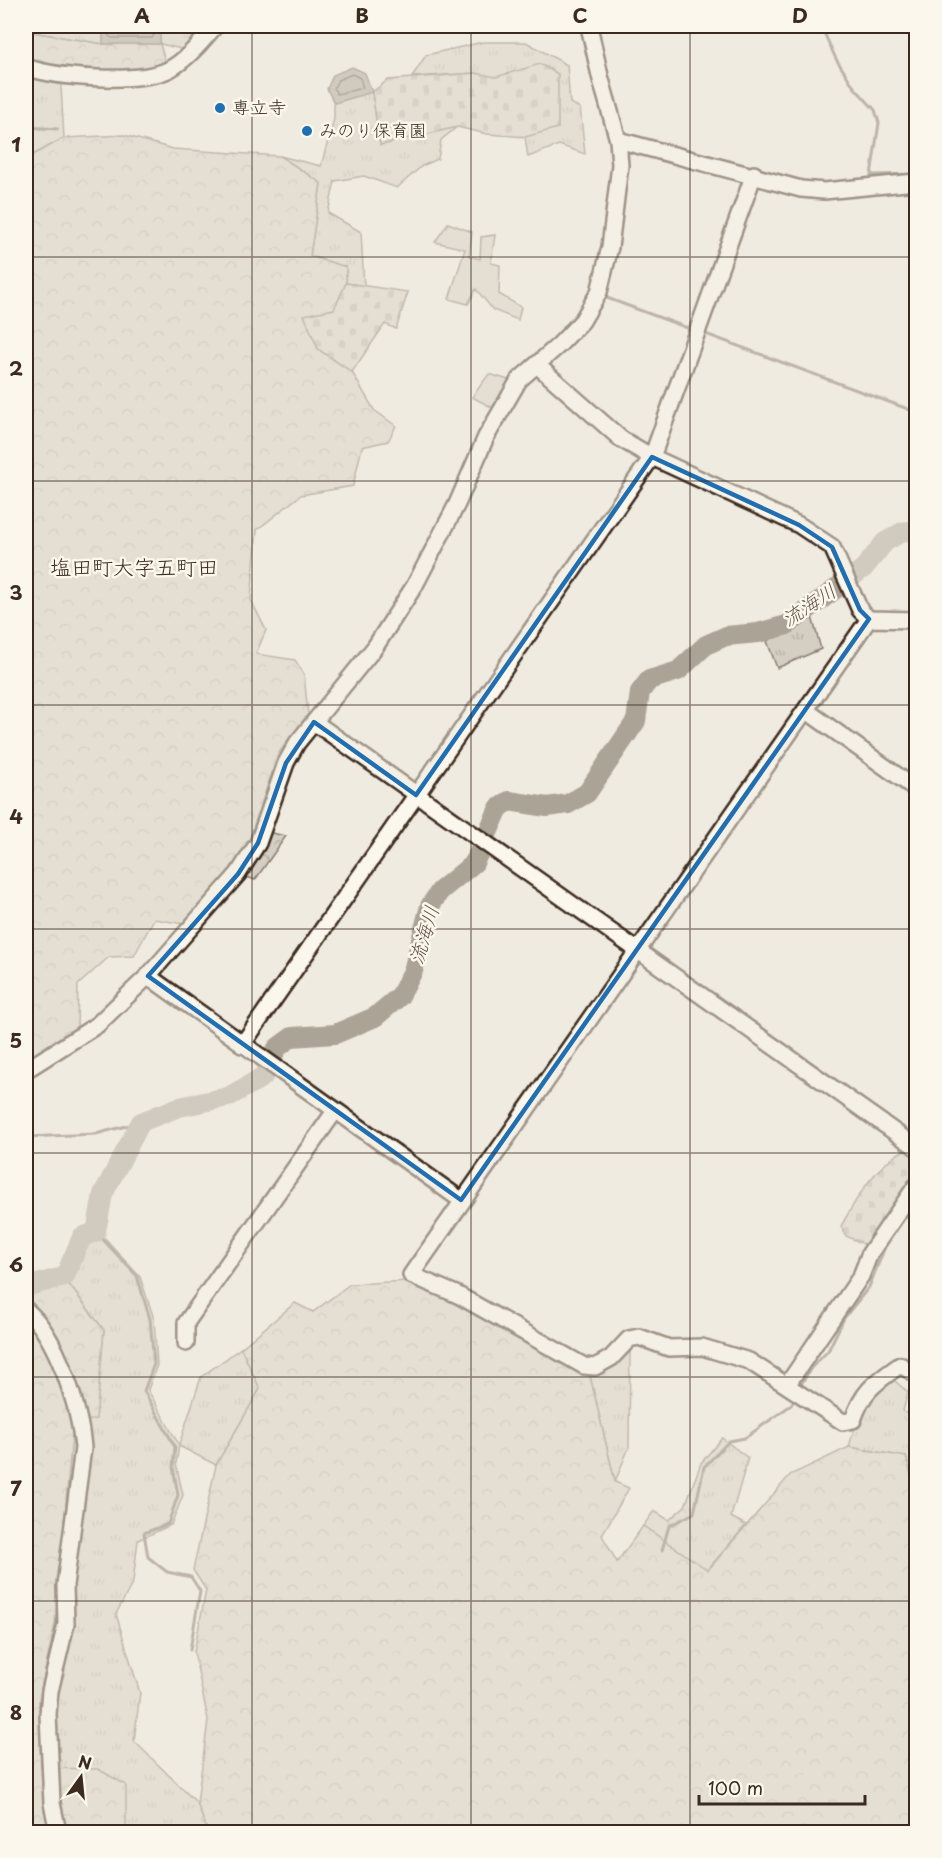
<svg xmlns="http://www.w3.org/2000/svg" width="942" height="1858" viewBox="0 0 942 1858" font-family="'Playpen Sans','Klee One',sans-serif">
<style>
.grass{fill:url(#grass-tufts);stroke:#887c70;stroke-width:1.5}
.forest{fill:url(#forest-crowns);stroke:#887c70;stroke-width:1.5}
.cemetery{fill:url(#cemetery-stones);stroke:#887c70;stroke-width:1.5}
.garden{fill:#d5cec3;stroke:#887c70;stroke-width:1.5}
.water{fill:#aca397;stroke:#7f7367;stroke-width:1.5}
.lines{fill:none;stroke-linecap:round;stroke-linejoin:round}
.shore{stroke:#685a4e;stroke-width:1.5}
.stream{stroke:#7f7367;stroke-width:3}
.river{stroke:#aca397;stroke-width:20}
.minor-casing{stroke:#3b2a1e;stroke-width:20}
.minor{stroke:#fbf7ec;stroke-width:15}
.marked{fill:none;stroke:#1f6fb2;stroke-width:4.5;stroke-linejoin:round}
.grid{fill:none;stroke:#3b2a1e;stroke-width:1.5;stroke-opacity:0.55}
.poi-dot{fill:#1f6fb2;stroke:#fbf7ec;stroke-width:2}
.labels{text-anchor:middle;stroke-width:5;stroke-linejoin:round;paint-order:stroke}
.poi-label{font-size:18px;fill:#3b2a1e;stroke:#fbf7ec;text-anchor:start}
.water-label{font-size:20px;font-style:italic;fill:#635448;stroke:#fbf7ec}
.quarter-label{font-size:21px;fill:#3b2a1e;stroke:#fbf7ec}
.neatline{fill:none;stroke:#3b2a1e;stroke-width:2}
.grid-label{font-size:20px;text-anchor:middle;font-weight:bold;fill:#3b2a1e}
</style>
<defs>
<pattern id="grass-tufts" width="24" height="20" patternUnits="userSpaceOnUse" patternTransform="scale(1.5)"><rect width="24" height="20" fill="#d5cec3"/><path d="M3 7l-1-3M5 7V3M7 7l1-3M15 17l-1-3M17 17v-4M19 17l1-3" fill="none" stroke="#b8b1a7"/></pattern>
<pattern id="forest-crowns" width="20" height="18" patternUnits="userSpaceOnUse" patternTransform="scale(1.5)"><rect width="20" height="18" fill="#d5cec3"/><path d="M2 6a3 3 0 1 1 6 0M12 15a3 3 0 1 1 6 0" fill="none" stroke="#b8b1a7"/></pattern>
<pattern id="cemetery-stones" width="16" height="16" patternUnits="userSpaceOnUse" patternTransform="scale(1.5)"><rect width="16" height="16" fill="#d5cec3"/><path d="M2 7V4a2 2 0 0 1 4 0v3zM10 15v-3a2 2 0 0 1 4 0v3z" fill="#b8b1a7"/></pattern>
</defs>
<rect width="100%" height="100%" fill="#f0ebe0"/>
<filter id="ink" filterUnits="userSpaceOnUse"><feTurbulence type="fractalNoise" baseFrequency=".0167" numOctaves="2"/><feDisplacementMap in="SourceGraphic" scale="12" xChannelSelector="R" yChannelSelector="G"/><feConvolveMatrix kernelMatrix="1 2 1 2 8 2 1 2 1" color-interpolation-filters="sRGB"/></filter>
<g filter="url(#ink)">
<!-- grass -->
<path class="grass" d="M26,26h77v18l-77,-13z
M156,26h54l-25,24 -25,-6v-12z
M483,42h43l41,23 3,38 10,5 5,46 -26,-9 -31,12 -3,-20 33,-10 -62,-50 -9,57 -12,-4v-57l-63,4 14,-22z
M60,69l4,69 -38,21v-79z
M372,92l8,53 77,-18 -16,13 -3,19 -16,7 -25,22 -33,-12 -29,5 -7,32 33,19 3,54 -18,-3v-16l-36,-11 11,-73 -41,-27 41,10 13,-47v-16z
M811,613l10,36 -44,19 -10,-27z
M103,1236l37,41 14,42 3,46 -9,25 31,55 22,-68 40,-29 19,41 -44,76 -37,-19 -3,18 7,31 -12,30 -33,15 -5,42 -17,32 24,79 -6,48 63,62 11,29h-85l3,-5 -85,-59 -2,-69 16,-75 18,-200 23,-6 8,-88 -37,-48 18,-43z
M630,1351l-1,96 -14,35 -25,-106z
M891,1378l17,14 -5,19 13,9v66l-2,-1 -8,-28 -57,-10 13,-47z
M722,1438l26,20 -17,59 15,8 -39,45 -64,-44 11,-15 15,9 16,-14 16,-43z"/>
<!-- forest -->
<path class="forest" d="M26,31l77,13h57l5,17 -15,14 -90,-6 -34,11z
M124,135l49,14 107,7 41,27 -11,73 36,11v16l-28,66 34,23 22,38 22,16 -8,15 -26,6 -9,39 -52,9 -44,35 -6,70 15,30 -10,24 39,6 9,14 4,40 -30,40 -25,75 33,7 -31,44 -26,-10 -45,54 -30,-5 -20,37 -25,1 -31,28 -1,45 -51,34v-905l38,-21z
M409,1281l50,20 131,75 25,106 14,6 -27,47 15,27 26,-36 65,44 82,-95 59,-28 57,10 8,28 2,1v346h-708l-11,-29 11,-83 -14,-68 12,-62 -13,-20 23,-105 44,-76 -19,-41 54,-45 18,9 37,-28z
M67,1282l37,48 -8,89 -23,5 -18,200 -16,75 2,69 57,1 28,16v42l-3,5h-97v-539z"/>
<!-- cemetery -->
<path class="cemetery" d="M540,64l18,10v54l-33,9 -38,-3 -30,-7 -77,18 -8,-53 16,-12 87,-7 21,4z
M346,283l62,9 -12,37 -11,-5 -33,48 -34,-23 -14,-34 30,-6z
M906,1149l10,8v19l-48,70 -22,-10 -5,-10c17,-30 34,-61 65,-77z"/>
<!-- garden -->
<path class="garden" d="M448,223l24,9 -3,24 11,3 1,-22 14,-2 -4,28 9,2 -1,29 22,13 -3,13 -25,-10 -17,-21 -8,15 -19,-5 16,-50 -30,-7z
M489,374l23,7 -17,28 -23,-12z"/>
<!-- water -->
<path class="water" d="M103,26h53l4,6v12h-57z
M352,67l13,6 7,19 -38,11 -7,-14 6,-14z"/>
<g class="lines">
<!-- shore -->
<path class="shore" d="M109,26v10l3,2h40l2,-3 -3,-9
M352,74l8,4 3,10 -26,6 -3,-6 4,-8z"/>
<!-- stream -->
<path class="stream" d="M821,26l15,33 18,28 21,23 4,13 -8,52 45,-1
M26,127l32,2
M607,298l86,32
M703,333l213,79
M26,1137l70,-3 45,-12
M96,1232l41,44 13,43 4,45 -10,27 31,56 -2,20 5,28 -10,29 -24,9 4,24 19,15 24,5 9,14 -10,59
M800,1386l11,-18 17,-17 16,-33 25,-31 16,-40 31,-46
M662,1550l7,-24 25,-13 10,-46 25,-26 16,-3 46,-33 5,-7"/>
<!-- river -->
<path class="river" d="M26,1287l39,-11 17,-39 14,-5 7,-38 38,-72 38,-15 49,-10 35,-20 14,-29 15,-11 43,-3 40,-17 25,-21 13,-25 17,-65 10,-15 34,-28 25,-55 10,-7 38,6 21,-3 19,-11 49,-72 4,-29 9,-12 29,-9 28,-26 20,-9 32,-3 29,-8 77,-57 21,-26 17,-10 14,-2"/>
<defs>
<path id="minor" d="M26,67c31,11 111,17 142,3 19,-10 34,-29 47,-44
M618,140l183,49 23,2 92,-9
M537,365l84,74 31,18 147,68 33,22 28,63 9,9 47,1
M869,619l-458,656 47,20 126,71 11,1 16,-9 18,-19 10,-2 30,11 33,-1 47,14 94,61 10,-2c10,-30 22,-37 47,-55l16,9
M807,711l109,78
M314,722l602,425
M148,976l313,224
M242,1045l410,-588 102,-283
M26,1070l71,-45 51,-49 90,-102 20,-31 28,-80 11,-20 78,-96 40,-62 42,-81 29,-67 33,-57 40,-35 23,-24 17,-29 11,-45 10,-82 -2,-25 -18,-64 -11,-50
M26,1310c31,25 54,100 57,138l-18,137 1,39 -16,67 -2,23 4,89 6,29
M186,1343v-20l149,-212
M787,1385l74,-109 9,-23 46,-67"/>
</defs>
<!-- minor casing -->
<use href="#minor" class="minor-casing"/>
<!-- minor -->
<use href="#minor" class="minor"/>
</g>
</g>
<!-- marked area -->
<path d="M0 0H942V1858H0ZM652,457l147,68 33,22 28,63 9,9 -408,581 -313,-224 90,-102 20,-31 28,-80 28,-41 102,73z" fill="#f0ebe0" fill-opacity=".55" fill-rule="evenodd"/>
<path class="marked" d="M652,457l147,68 33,22 28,63 9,9 -408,581 -313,-224 90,-102 20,-31 28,-80 28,-41 102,73z"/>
<!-- grid -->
<path class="grid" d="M252,26v1806M471,26v1806M690,26v1806M26,257h890M26,481h890M26,705h890M26,929h890M26,1153h890M26,1377h890M26,1601h890"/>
<!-- markers -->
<g class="poi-dot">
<circle cx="220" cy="108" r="6"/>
<circle cx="307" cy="131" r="6"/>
</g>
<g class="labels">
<!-- poi labels -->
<g class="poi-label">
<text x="232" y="114">専立寺</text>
<text x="319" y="137">みのり保育園</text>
</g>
<!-- water labels -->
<g class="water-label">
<text transform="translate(809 605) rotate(-33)" y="7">流海川</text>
<text transform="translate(424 935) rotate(-73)" y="7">流海川</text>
</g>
<!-- quarter labels -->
<g class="quarter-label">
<text x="134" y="575">塩田町大字五町田</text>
</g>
</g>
<!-- margin -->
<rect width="942" height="1858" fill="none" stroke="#fbf7ec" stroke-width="66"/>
<!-- north arrow -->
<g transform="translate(81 1777) rotate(15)" stroke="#fbf7ec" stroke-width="4.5" paint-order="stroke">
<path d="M0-4.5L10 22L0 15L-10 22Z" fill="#3b2a1e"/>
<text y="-9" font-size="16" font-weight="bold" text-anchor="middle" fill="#3b2a1e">N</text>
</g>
<!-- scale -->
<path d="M699 1795v9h166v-9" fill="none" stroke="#3b2a1e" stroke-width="3"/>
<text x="708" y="1795" font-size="18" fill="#3b2a1e" stroke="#fbf7ec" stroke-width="4.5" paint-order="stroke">100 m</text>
<rect x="33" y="33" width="876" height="1792" class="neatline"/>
<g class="grid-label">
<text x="142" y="23">A</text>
<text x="362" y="23">B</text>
<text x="580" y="23">C</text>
<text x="800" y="23">D</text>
<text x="16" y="152">1</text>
<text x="16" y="376">2</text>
<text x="16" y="600">3</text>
<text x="16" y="824">4</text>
<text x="16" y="1048">5</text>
<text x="16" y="1272">6</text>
<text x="16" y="1496">7</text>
<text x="16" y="1720">8</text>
</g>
</svg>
